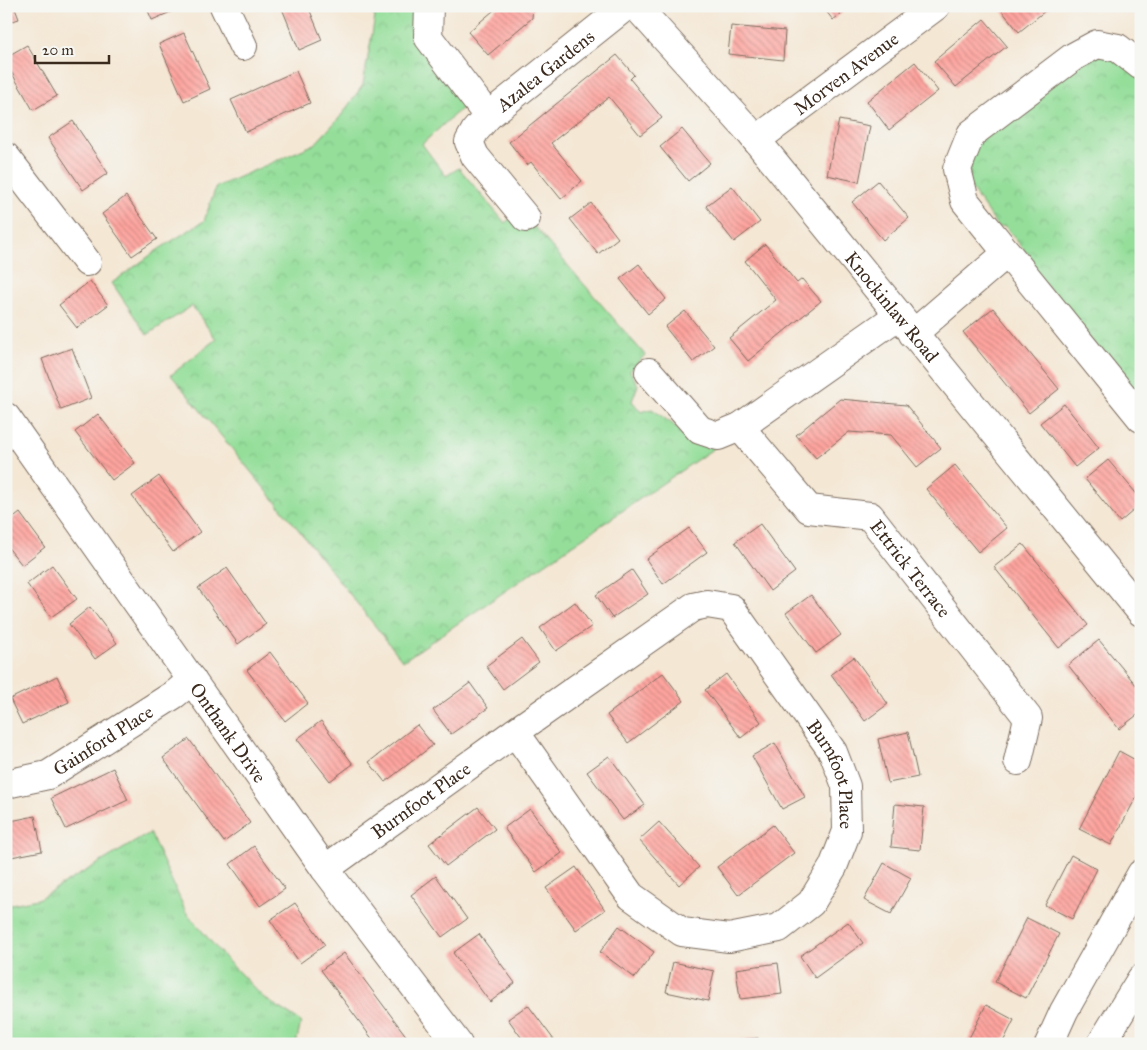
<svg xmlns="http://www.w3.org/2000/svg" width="1147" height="1050" viewBox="0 0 1147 1050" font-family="'IM FELL Great Primer',serif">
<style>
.grass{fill:url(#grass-tufts);stroke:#68845c}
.park{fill:url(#park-crowns);stroke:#68845c}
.building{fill:url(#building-back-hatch)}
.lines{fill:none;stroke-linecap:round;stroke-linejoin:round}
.minor-casing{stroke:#7c6c5e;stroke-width:30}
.major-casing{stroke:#7c6c5e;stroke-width:30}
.minor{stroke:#fff;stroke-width:28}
.major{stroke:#fff;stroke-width:28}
.labels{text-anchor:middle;stroke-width:4;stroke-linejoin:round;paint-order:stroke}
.street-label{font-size:19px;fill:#3b2a1e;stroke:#f6f6f2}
</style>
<defs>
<pattern id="grass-tufts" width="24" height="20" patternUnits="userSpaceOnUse" patternTransform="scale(1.25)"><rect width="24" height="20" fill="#94de9a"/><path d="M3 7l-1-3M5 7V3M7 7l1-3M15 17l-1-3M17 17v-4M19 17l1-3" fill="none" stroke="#80bf84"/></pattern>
<pattern id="park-crowns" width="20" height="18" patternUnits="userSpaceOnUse" patternTransform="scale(1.25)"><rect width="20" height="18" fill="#94de9a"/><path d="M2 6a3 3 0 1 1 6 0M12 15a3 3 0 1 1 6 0" fill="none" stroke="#80bf84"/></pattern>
<pattern id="building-back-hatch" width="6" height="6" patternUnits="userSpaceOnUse" patternTransform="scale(1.25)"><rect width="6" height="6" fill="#fea49f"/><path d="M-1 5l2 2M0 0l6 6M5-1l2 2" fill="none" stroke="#cf8681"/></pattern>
</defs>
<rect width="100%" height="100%" fill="#f6f6f2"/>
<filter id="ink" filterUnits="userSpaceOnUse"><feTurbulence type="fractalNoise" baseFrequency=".02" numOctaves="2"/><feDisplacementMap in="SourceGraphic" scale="10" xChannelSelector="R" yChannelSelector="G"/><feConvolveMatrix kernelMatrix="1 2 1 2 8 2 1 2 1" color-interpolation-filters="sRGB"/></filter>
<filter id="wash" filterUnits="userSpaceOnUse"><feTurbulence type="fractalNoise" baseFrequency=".0096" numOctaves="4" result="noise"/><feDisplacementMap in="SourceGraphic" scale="20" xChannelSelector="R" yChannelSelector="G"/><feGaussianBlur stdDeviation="1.12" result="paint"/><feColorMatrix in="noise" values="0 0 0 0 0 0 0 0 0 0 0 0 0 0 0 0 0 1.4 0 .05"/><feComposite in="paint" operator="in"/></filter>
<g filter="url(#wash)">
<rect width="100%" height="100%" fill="#f4e7d4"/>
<!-- grass -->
<path class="grass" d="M150,833l36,79 38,45 40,41 37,24 -5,22h-290v-139l32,-6z"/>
<!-- park -->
<path class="park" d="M370,6h44l-3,22 56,70 -3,8 -42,38 24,32 13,-8 46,55 15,-13 125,145 -15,16 8,14 -6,16 9,11 11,-3 42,31h32l-323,221 -109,-137 -123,-149 45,-36 -24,-33 -45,29 -35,-52 47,-34 45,-28 12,-34 99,-43 25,-27 23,-32 12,-68z
M1096,52l45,18v330l-109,-132 1,-7 -28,-35 -7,1 -30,-43 6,-39z"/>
<g id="blocks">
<!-- building -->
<path class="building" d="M6,6h8l5,13 -13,4z
M146,6h34v2l-28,12z
M281,6h27l14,34 -23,10z
M499,6h34l-1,12 -44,37 -20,-23z
M822,6h29l-18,14z
M998,6h53l-32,26z
M984,19l23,27 -51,41 -22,-26z
M731,26l54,5 -2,29 -55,-6z
M184,33l26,56 -26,12 -25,-57z
M27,45l30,51 -24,14 -27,-47v-6z
M617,55l17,20 -4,4 32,39 -22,17 -31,-38 -58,46 31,38 -21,18 -30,-37 -4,3 -18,-23z
M915,62l23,29 -49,39 -22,-29z
M296,71l14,32 -64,29 -15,-32z
M839,120l31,6 -11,56 -32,-7z
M73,121l35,52 -25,17 -35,-52z
M682,129l28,34 -22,18 -28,-34z
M878,181l31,37 -26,22 -31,-38z
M732,186l28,36 -26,20 -28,-36z
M126,196l31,43 -25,17 -30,-42z
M591,203l27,35 -20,16 -28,-35z
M765,244l32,39 5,-4 19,22 -73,60 -19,-23 47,-38 -31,-39z
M639,264l27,35 -18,15 -28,-35z
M90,281l18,24 -31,23 -18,-23z
M993,308l66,81 -30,24 -66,-81z
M685,311l29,35 -21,16 -28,-35z
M72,348l19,50 -30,12 -19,-51z
M840,399l66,6 35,43 -24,19 -26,-32 -42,-3 -33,26 -20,-23z
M1064,404l35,44 -24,19 -35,-44z
M98,414l37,49 -23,17 -37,-48z
M1108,460l33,39v5l-21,18 -35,-43z
M955,465l52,63 -29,24 -52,-63z
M159,476l41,56 -27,20 -41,-56z
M20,513l25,34 -23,18 -16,-20v-21z
M760,524l35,48 -25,19 -35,-49z
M689,528l18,24 -44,32 -17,-25z
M1023,544l65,81 -29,23 -65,-81z
M52,565l25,34 -26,18 -24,-33z
M227,568l39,56 -28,20 -40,-56z
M632,570l16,24 -36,24 -16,-23z
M811,595l30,40 -25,18 -30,-40z
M575,602l17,24 -36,25 -16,-23z
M90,607l27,36 -22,16 -26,-35z
M522,639l17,23 -36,27 -17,-23z
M1099,640l42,51v21l-22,17 -51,-64z
M270,652l38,51 -23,18 -38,-51z
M854,657l34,47 -23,17 -34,-47z
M663,673l21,28 -56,42 -21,-28z
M726,674l35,48 -20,16 -36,-48z
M57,676l12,26 -47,22 -12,-25z
M470,683l18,25 -37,26 -18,-24z
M321,721l32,43 -23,17 -33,-42z
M417,725l16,20 -48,37 -16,-20z
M908,732l10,45 -30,6 -10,-44z
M189,739l61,84 -26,19 -61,-84z
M775,743l30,54 -23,12 -30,-53z
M1119,751l22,12v25l-30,57 -32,-16z
M609,756l36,49 -22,15 -36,-48z
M113,768l15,32 -62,29 -15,-31z
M895,804l29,3 -4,43 -29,-3z
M478,807l17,22 -49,37 -17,-22z
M530,809l32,44 -26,19 -32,-44z
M35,816l7,35 -36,7v-36z
M659,822l40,45 -20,18 -40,-45z
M773,825l21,28 -56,42 -21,-28z
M254,846l31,43 -25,17 -30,-42z
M1071,855l26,14 -25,50 -27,-14z
M884,863l27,15 -20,36 -27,-14z
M576,867l29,43 -29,20 -30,-42z
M436,876l31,43 -25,18 -31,-42z
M295,903l30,42 -25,18 -30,-43z
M1027,918l32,16 -33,64 -31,-16z
M848,922l15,21 -48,35 -15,-22z
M619,926l35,26 -19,26 -35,-26z
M479,934l36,49 -25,19 -37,-49z
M344,953l63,84 -10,7h-21l-55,-74z
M673,962l41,9 -6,30 -42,-9z
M778,963l4,31 -42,5 -4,-30z
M528,1005l29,39h-31l-18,-25z
M986,1005l28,15 -12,24h-36z
M758,1038l1,6h-20v-4z"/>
</g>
</g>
<g filter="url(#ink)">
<use href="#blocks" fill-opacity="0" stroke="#7c6c5e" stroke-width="1"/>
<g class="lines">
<defs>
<g id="minor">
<path d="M224,6l19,40"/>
<path d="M429,6l-1,31 60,79"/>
<path id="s1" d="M636,6l112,124 393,482"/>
<path d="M1141,66l-23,-18 -21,-4 -24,13 -102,77 -14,35 8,32 176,217"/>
<path id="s2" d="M756,140l180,-134"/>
<path d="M6,157l81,105"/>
<path id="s3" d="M526,218l-51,-62 -6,-14 6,-11 13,-15 138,-110"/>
<path d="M913,334l94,-81"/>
<path d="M649,372l51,58 18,6 22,-9 159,-112"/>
<path id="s4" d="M6,417l319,452 133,175"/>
<path id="s5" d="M740,427l69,82 61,7 158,202 -10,43"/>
<path id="s6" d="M6,784l42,-9 127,-81 17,-14"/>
<path id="s7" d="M325,869l190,-137 178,-125 14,-3 24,4 102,144 13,34 1,45 -14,36 -22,36 -32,25 -50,10 -47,-6 -51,-36 -116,-164"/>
<path d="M1049,1044l15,-33 77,-137"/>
</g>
<path id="major" d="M1101,1044l40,-65"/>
</defs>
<!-- minor casing -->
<use href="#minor" class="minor-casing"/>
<!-- major casing -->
<use href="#major" class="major-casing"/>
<!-- minor -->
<use href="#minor" class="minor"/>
<!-- major -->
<use href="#major" class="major"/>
</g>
</g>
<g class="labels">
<!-- street labels -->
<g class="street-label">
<text dy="7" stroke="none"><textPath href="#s3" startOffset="201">Azalea Gardens</textPath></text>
<text dy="7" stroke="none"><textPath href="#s2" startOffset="112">Morven Avenue</textPath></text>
<text dy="7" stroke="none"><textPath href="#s1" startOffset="395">Knockinlaw Road</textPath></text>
<text dy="7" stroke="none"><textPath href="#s5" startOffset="235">Ettrick Terrace</textPath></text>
<text dy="7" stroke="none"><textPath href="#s4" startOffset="386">Onthank Drive</textPath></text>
<text dy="7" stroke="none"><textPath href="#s6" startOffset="108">Gainford Place</textPath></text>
<text dy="7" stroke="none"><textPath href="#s7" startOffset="688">Burnfoot Place</textPath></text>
<text dy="7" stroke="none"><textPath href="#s7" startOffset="118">Burnfoot Place</textPath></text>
</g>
</g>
<!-- margin -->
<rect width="1147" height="1050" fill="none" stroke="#f6f6f2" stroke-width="25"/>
<!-- scale -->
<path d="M35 55v8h74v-8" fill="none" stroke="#3b2a1e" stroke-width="2.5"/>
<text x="42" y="55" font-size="15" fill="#3b2a1e" stroke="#f6f6f2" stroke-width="4" paint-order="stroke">20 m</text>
</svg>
